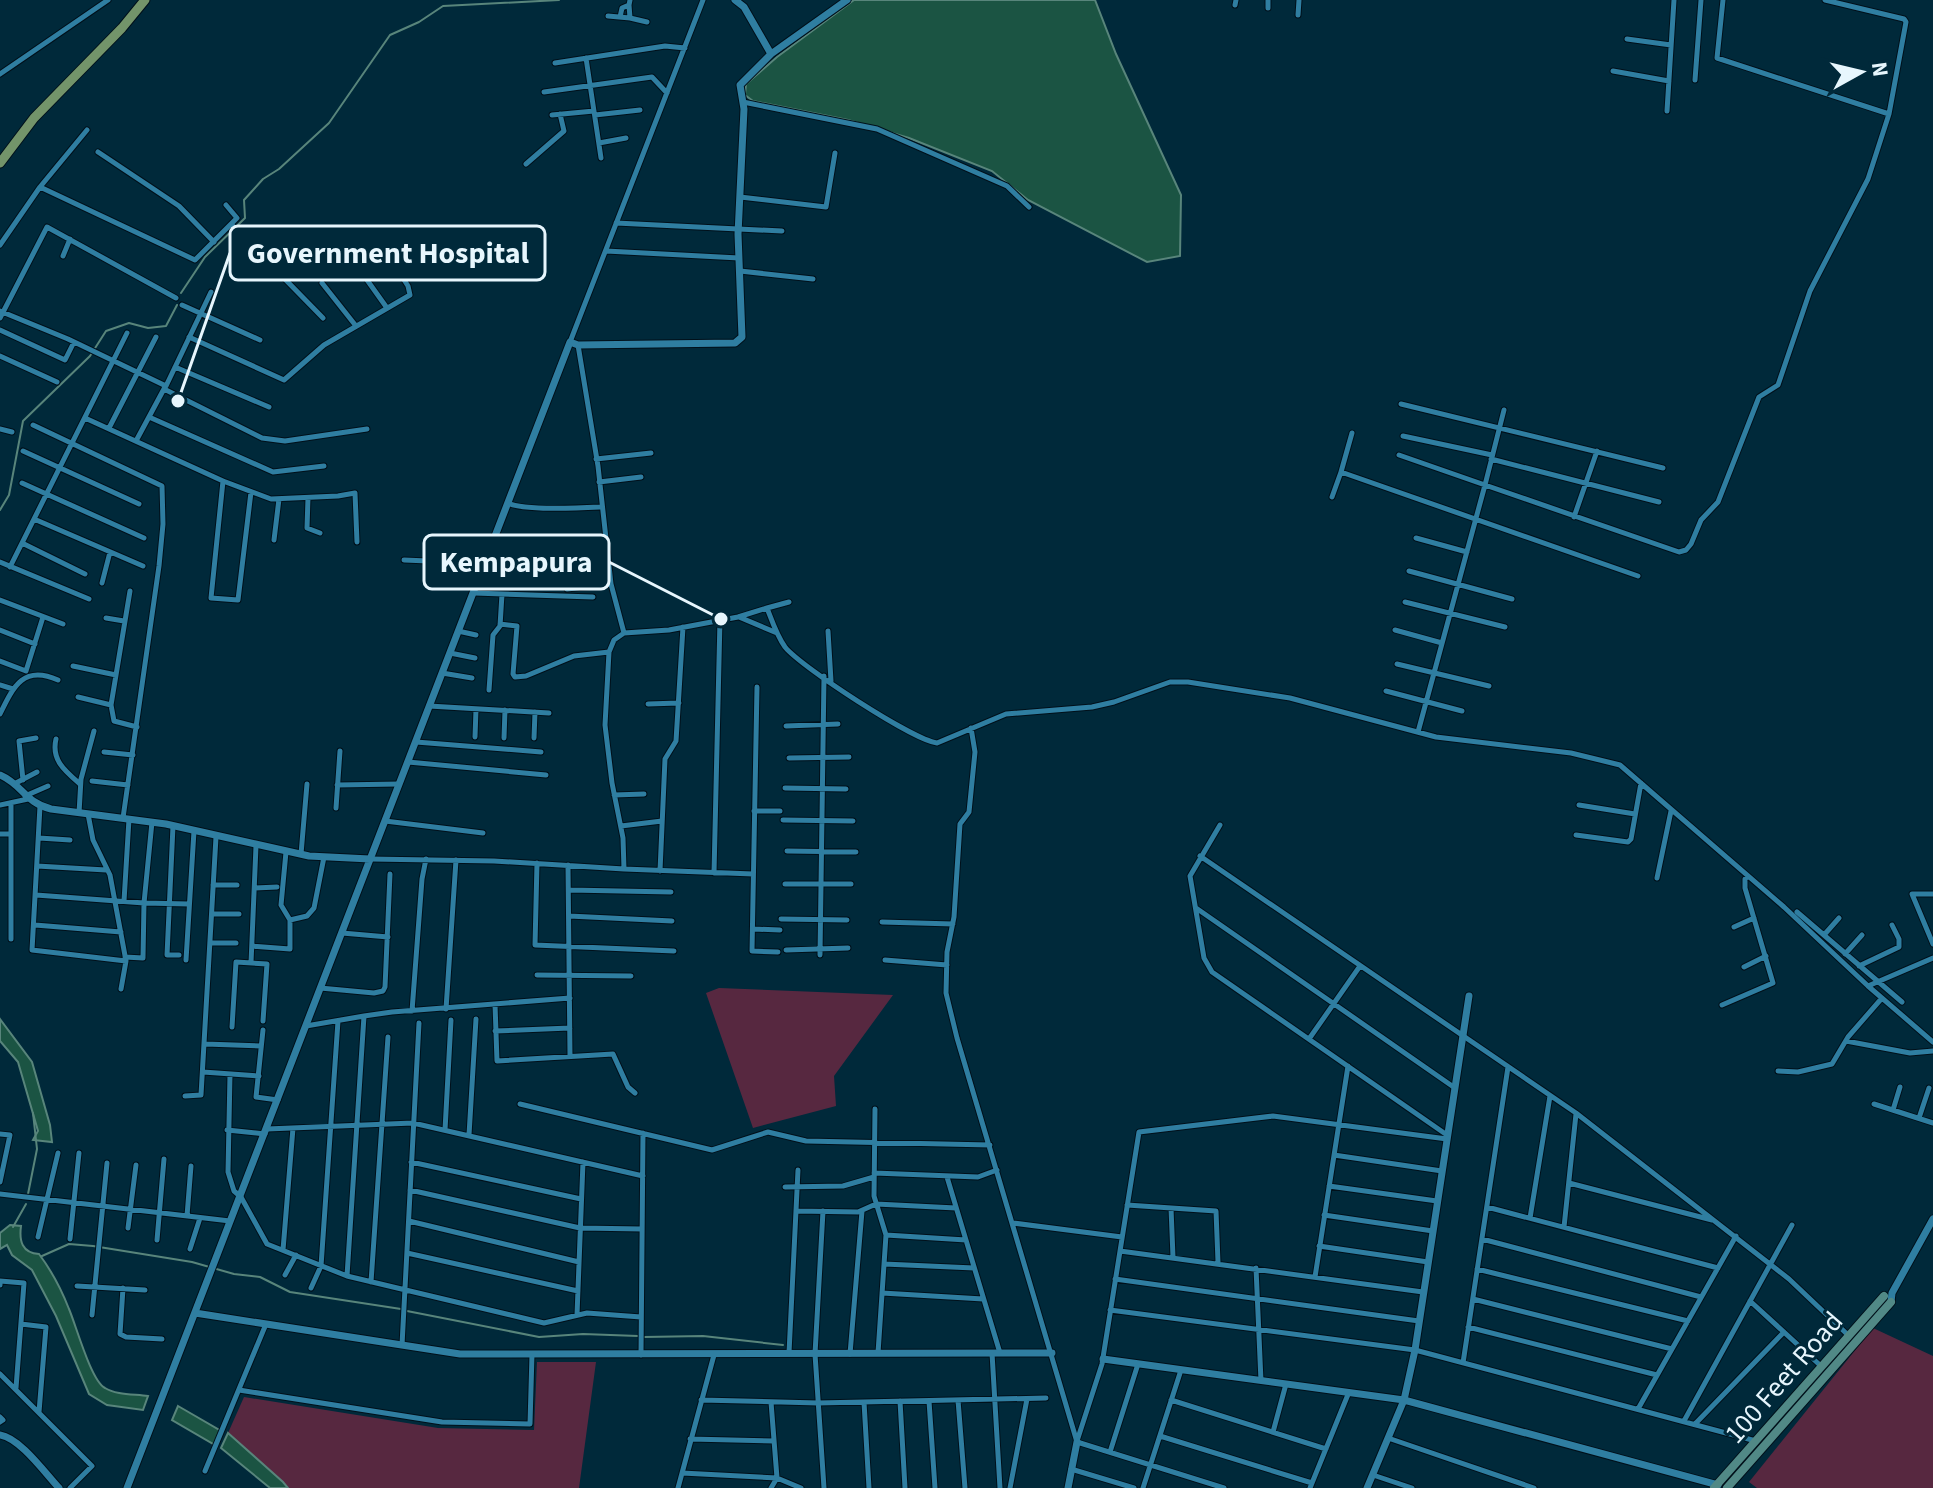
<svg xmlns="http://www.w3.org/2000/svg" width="1933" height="1488" viewBox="0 0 1933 1488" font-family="'Source Sans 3',sans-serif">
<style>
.green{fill:#572840}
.water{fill:#1b5443;stroke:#58857b;stroke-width:2}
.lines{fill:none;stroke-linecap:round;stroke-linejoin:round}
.stream{stroke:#58857b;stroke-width:2}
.minor-casing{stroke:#00101a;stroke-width:7}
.tertiary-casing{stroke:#00101a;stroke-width:9}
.secondary-casing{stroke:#00101a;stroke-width:10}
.primary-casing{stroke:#00101a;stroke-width:11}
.minor{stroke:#2f7ea1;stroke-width:5}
.tertiary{stroke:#2f7ea1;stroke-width:7}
.secondary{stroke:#518986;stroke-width:8}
.primary{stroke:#73946a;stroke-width:9}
.labels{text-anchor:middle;stroke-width:6;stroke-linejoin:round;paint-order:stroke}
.street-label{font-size:28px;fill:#e7f6fd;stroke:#00293a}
.leader{fill:none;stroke:#e7f6fd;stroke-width:3}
.callout-dot{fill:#e7f6fd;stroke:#00293a;stroke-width:3}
.callout{fill:#00293a;stroke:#e7f6fd;stroke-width:3}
.callout-label{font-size:30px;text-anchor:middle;font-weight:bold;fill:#e7f6fd}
</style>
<rect width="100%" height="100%" fill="#00293a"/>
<!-- green -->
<path class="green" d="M719,988l174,7 -59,81 2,30 -83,22 -47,-135z
M1873,1328l60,28v132h-176l-8,-6z
M537,1362h59l-17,126h-291l-60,-55 16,-36 194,31 96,2z"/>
<!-- water -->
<path class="water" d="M854,0h241l21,54 65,141 -1,61 -33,6 -119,-62 -36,-29 -83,-33 -61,-18 -95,-19 -8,-6 1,-11 31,-27z
M0,1019l32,43 18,63 2,17 -19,-2 5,-9 -20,-69 -18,-21z
M10,1225l11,1c-2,15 1,27 18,28 12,16 23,37 30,55 7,16 22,72 36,79 11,7 30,6 43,8l-5,14 -36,-5 -18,-11 -33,-78 -24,-46 -20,-15 -5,-10 -7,4v-16z
M178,1406l43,25 -6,14 -43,-25z
M228,1433l55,49 5,6h-18l-49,-40z"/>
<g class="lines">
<!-- stream -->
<path class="stream" d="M181,293l24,-36 40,-39 -1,-18 19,-21 16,-10 50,-46 61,-88 29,-13 24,-16 116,-6
M0,510l9,-15 14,-74 67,-65 16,-25 23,-8 19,5 18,-2 11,-21
M28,1194l9,-45 -4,-36
M13,1227l13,-23
M42,1256l27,-12 24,2 99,16 42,12 26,3 30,15 111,17
M407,1311l132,26 44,-3 55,2
M644,1337l59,-1 80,9"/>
<defs>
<path id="minor" d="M1723,0l-6,58 172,56
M1235,5l1,-5
M1268,8v-8
M1298,15l1,-15
M608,16l22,2 -1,-13
M620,17l2,-9 7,-3 1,-5
M630,18l17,4
M1627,39l44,6
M586,58l15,100
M555,63l110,-17 20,2
M1613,71l56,10
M0,74l108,-74
M1695,80l6,-80
M544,92l108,-15 15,16
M743,102l134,27 130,57 22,21
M1667,111l7,-111
M552,115l42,-4
M595,115l45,-5
M599,143l27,-5
M98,152l81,54 35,36
M526,164l38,-33 -4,-17
M40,187l155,73 42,-42 -11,-13
M740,197l86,10 9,-54
M616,223l166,8
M232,225l91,93
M340,242l47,66
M0,245l40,-58 47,-57
M606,251l133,7
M63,256l7,-17
M740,271l73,8
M322,283l34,43
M182,305l78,35
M0,311l68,28 98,47 45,-94
M0,318l47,-91 129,71
M0,330l65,30 9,-18
M189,337l95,43 40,-35 86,-50 -2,-9 -21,-33
M570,342l133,-342
M578,345l20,121 13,118 13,49
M0,356l57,26
M175,367l94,40
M164,389l98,49 23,3 82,-12
M1401,404l262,64
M149,417l124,55 51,-6
M85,418l138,63
M33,425l129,61 1,38 -4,42 -36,252
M109,428l47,-91
M0,429l12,3
M1352,433l-11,39 297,104
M1403,436l89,19
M136,441l29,-54
M23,451l116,53
M1399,455l86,30 19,-75
M596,459l55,-6
M1491,459l168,43
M599,482l42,-5
M22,483l122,55
M251,492l-13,108 -27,-2 12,-117 48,18 67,-3 17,-3 2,49
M1332,497l9,-25
M308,498l-1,30 13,5
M508,503c15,8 73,5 92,4
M1574,517l23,-66
M34,519l109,47
M1416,538l51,14
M274,540l5,-41
M22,543l63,31
M568,551l38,-5
M404,560l24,1c18,21 23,21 50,19
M564,560l43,-6
M0,562l89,37
M10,567l117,-234
M564,570l44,-6
M1409,571l103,28
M572,579l38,-4
M102,583l8,-31
M567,589l44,-5
M130,591l-19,114 3,16 23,6
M474,593l119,4
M0,600l63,24
M1405,602l100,25
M767,608l22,-6
M739,617l38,16
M106,618l18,3
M500,624l17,2 -4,48 2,3 11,-1 48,-20 35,-4
M0,630l35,14
M1395,630l47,13
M458,631l18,4
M828,631l3,50
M450,653l25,5
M0,661l26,10 17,-54
M1397,664l92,22
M73,666l43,9
M442,673l30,5
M0,685l13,4
M757,687l-5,264 26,1
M489,690l4,-55 7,-9 2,-32
M1386,691l76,20
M78,697l33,8
M648,704l31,-1
M429,706l120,7
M0,714c14,-29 24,-49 58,-34
M786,726l52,-2
M971,728l4,24 -6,60 -9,12 -6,93 -7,35 -1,41 11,45 120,404
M1418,732l67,-247 194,67 7,-2 5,-6 10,-24 17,-18 41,-105 19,-12 32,-94 58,-112 21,-65 17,-92 -2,-3 -79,-19
M475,737l1,-28
M504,738l1,-28
M534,738l1,-26
M56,739c-5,21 9,32 24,45
M416,742l125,10
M104,752l29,3
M789,758l60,-1
M408,762l138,13
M23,780l-4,-39 17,-3
M92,781l36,4
M14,784l23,-12
M337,785l62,-1
M785,788l61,1
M614,795l30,-1
M25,796l23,-10
M0,805l28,-6
M1579,805l56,9
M40,806l-8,144 94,11 -16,-86 -17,-35 -5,-26
M336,808l4,-57
M754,811h26
M79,813l2,-34 13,-48
M783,820l70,1
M385,821l98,12
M1220,825l-30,51 14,82 8,14 235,163
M173,826l-6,129h12
M621,826l41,-5
M0,834h11
M1576,835l52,7 3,-3 10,-56
M39,838l31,2
M787,851l69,1
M301,854l6,-70
M1200,856l376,257 213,166 59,56
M370,859l124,2 130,8 -1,-31 -11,-55 -7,-58 4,-73 5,-12 10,-7 45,-3 69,-13 29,-9c5,13 10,28 18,39 16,20 128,93 152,96l69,-29 86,-7 22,-5 56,-20h18l102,16 146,39 135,16 49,12 164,142 84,79
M537,863l-2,82 139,6
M568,865l2,191
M37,866l69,4
M624,869l129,5
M660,871l5,-112 11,-18 7,-114
M714,873l6,-254
M1657,878l14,-67
M785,884h66
M213,885h24
M255,888l22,-1
M569,890l102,2
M1933,894h-21l21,50
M36,895l108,8 8,-81
M124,901l5,-82
M1196,908l259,180
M1797,912l105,90
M212,914h27
M569,916l103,5
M781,919l66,1
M290,920l17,-4 7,-8 10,-51
M882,922l71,2
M35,925l86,7
M1734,927l20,-9
M754,929l26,1
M342,933l46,4
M1824,935l15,-17
M11,939v-134
M210,943h26
M252,946l38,3v-29l-9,-15 5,-53
M786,950l62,-2
M1845,954l17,-19
M820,955l4,-279
M125,957l18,1 1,-55 45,1
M1933,958l-65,28 65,56
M186,960l8,-129
M885,960l62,5
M251,963l5,-117
M1859,966l40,-19v-8l-7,-14
M1744,967l22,-11
M537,975l94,1
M320,988l54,5 9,-2 2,-4 5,-113
M121,989l5,-28
M495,1004l2,57 116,-7 15,33 7,6
M1722,1005l51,-22 -28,-95v-9l3,-3
M446,1009l10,-149
M412,1011l10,-132 4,-20
M364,1016l28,-4 178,-14
M232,1027l4,-65 31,2 -4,57
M263,1030l-7,67 22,3
M495,1031l75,-3
M1309,1039l51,-73
M1846,1041l64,12 23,-2
M205,1044l56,2
M1778,1071l20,1 34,-8 16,-27 34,-39
M203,1072l56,4
M230,1074l-2,98 6,19 7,6 26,47 80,32 17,-260 -58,10
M185,1096l16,-1 15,-258
M520,1104l192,46 56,-18 38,9 184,4
M1874,1104l59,19
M875,1109l-1,87 12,39 -8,118
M1893,1110l7,-23
M1919,1118l10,-30
M267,1129l146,-6 230,53
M227,1130l38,4
M445,1130l6,-110
M0,1134l10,1 -10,47
M469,1135l7,-116
M1334,1155l108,16
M411,1162l170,37
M874,1173l104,4 19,-7
M947,1177l53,176
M1569,1183l143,37
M1329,1186l108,15
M785,1187l58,-1 31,-9
M410,1190l170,38 62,1
M0,1194l230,27
M1127,1205l89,6 2,51
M1487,1207l231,61
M1171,1208l2,49
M796,1211l62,1 18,-8 80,4
M823,1211l-8,143 9,134
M1324,1215l109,16
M187,1216l4,-50
M1530,1218l20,-122
M409,1221l170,41
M1013,1223l109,14
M1564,1227l12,-113
M128,1228l8,-63
M886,1235l80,5
M38,1237l20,-84
M70,1239l9,-86
M1482,1239l219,58
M157,1240l7,-81
M1319,1246l109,16
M190,1249l10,-31
M283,1250l10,-122
M1120,1251l303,41
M407,1253l171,38
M884,1264l90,4
M1256,1268l5,113
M1477,1269l211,52
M285,1275l11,-20
M347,1276l197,47 43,-10 54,4
M1315,1277l33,-211
M1115,1279l304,42
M371,1282l17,-245
M0,1285v-4l24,2 -8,105
M77,1286l68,4
M123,1288l-3,46 6,3 36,2
M311,1288l10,-22 17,-245
M882,1293l101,6
M1473,1299l199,50
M1750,1301l72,66
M1110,1310l305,40 341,91
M92,1315l15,-152
M577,1315l6,-153
M21,1324l25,3 -7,85
M1468,1327l189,48
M402,1345l17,-322
M789,1353l9,-183
M992,1353l8,135
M850,1354l12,-143
M641,1355l2,-222
M1463,1363l45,-296
M0,1374l92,92 -22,22
M239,1390l203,32 88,2 2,-70
M701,1400l117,3 228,-5
M958,1400l7,88
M1171,1400l155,49
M900,1401l5,87
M929,1401l6,87
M864,1402l5,86
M1638,1409l98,-173
M0,1417l3,3 -3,2
M1684,1421l108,-196
M1695,1424l89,-92
M1273,1432l13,-48
M1160,1436l152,47
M1388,1438l146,50
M690,1439l84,2
M1077,1441l25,-77 37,-232 134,-16 174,23
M1077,1442l147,46
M1110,1452l28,-88
M1071,1469l63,19
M205,1471l61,-147
M682,1473l95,5 24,10
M1373,1475l39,13
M678,1488l36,-133
M771,1488l6,-10 -6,-76
M1010,1488l17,-89
M1143,1488l38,-118
M1310,1488l39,-96"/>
<path id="tertiary" d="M735,0l9,7 27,47
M0,775c23,10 24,27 51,34l115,15 143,32 61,3
M1891,1302l1,-9 41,-74
M195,1313l265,41 592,-1
M1103,1359l301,41 314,85
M0,1435c20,3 45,38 59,53
M127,1488l443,-1146 8,3 157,-2 7,-6 -4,-103 6,-125 -4,-24 31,-31 76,-54
M1068,1488l9,-46
M1367,1488l37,-88 11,-50 54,-354"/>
<path id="secondary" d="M1714,1488l170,-192
M1727,1488l164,-186"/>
<path id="primary" d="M0,163l34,-45 88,-90 23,-28"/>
</defs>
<!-- minor casing -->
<use href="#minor" class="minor-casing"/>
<!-- tertiary casing -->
<use href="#tertiary" class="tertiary-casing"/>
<!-- secondary casing -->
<use href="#secondary" class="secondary-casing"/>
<!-- primary casing -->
<use href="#primary" class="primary-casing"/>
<!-- minor -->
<use href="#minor" class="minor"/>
<!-- tertiary -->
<use href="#tertiary" class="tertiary"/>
<!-- secondary -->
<use href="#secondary" class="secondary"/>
<!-- primary -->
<use href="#primary" class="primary"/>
</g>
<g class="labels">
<!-- street labels -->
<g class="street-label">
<text transform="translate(1783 1377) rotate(-49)" y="10">100 Feet Road</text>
</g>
</g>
<!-- callouts -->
<path class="leader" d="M178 401L230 253M721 619L609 562"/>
<g class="callout-dot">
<circle cx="178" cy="401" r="8"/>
<circle cx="721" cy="619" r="8"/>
</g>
<g class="callout">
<rect x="230" y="226" width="315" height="54" rx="8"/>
<rect x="424" y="535" width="185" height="54" rx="8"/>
</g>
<g class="callout-label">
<text x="388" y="263">Government Hospital</text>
<text x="516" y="572">Kempapura</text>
</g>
<!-- north arrow -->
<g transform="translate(1861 72) rotate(82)" stroke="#00293a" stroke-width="6" paint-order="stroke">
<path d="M0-6L14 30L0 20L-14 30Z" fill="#e7f6fd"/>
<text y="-12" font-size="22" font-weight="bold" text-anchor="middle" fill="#e7f6fd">N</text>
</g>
</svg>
